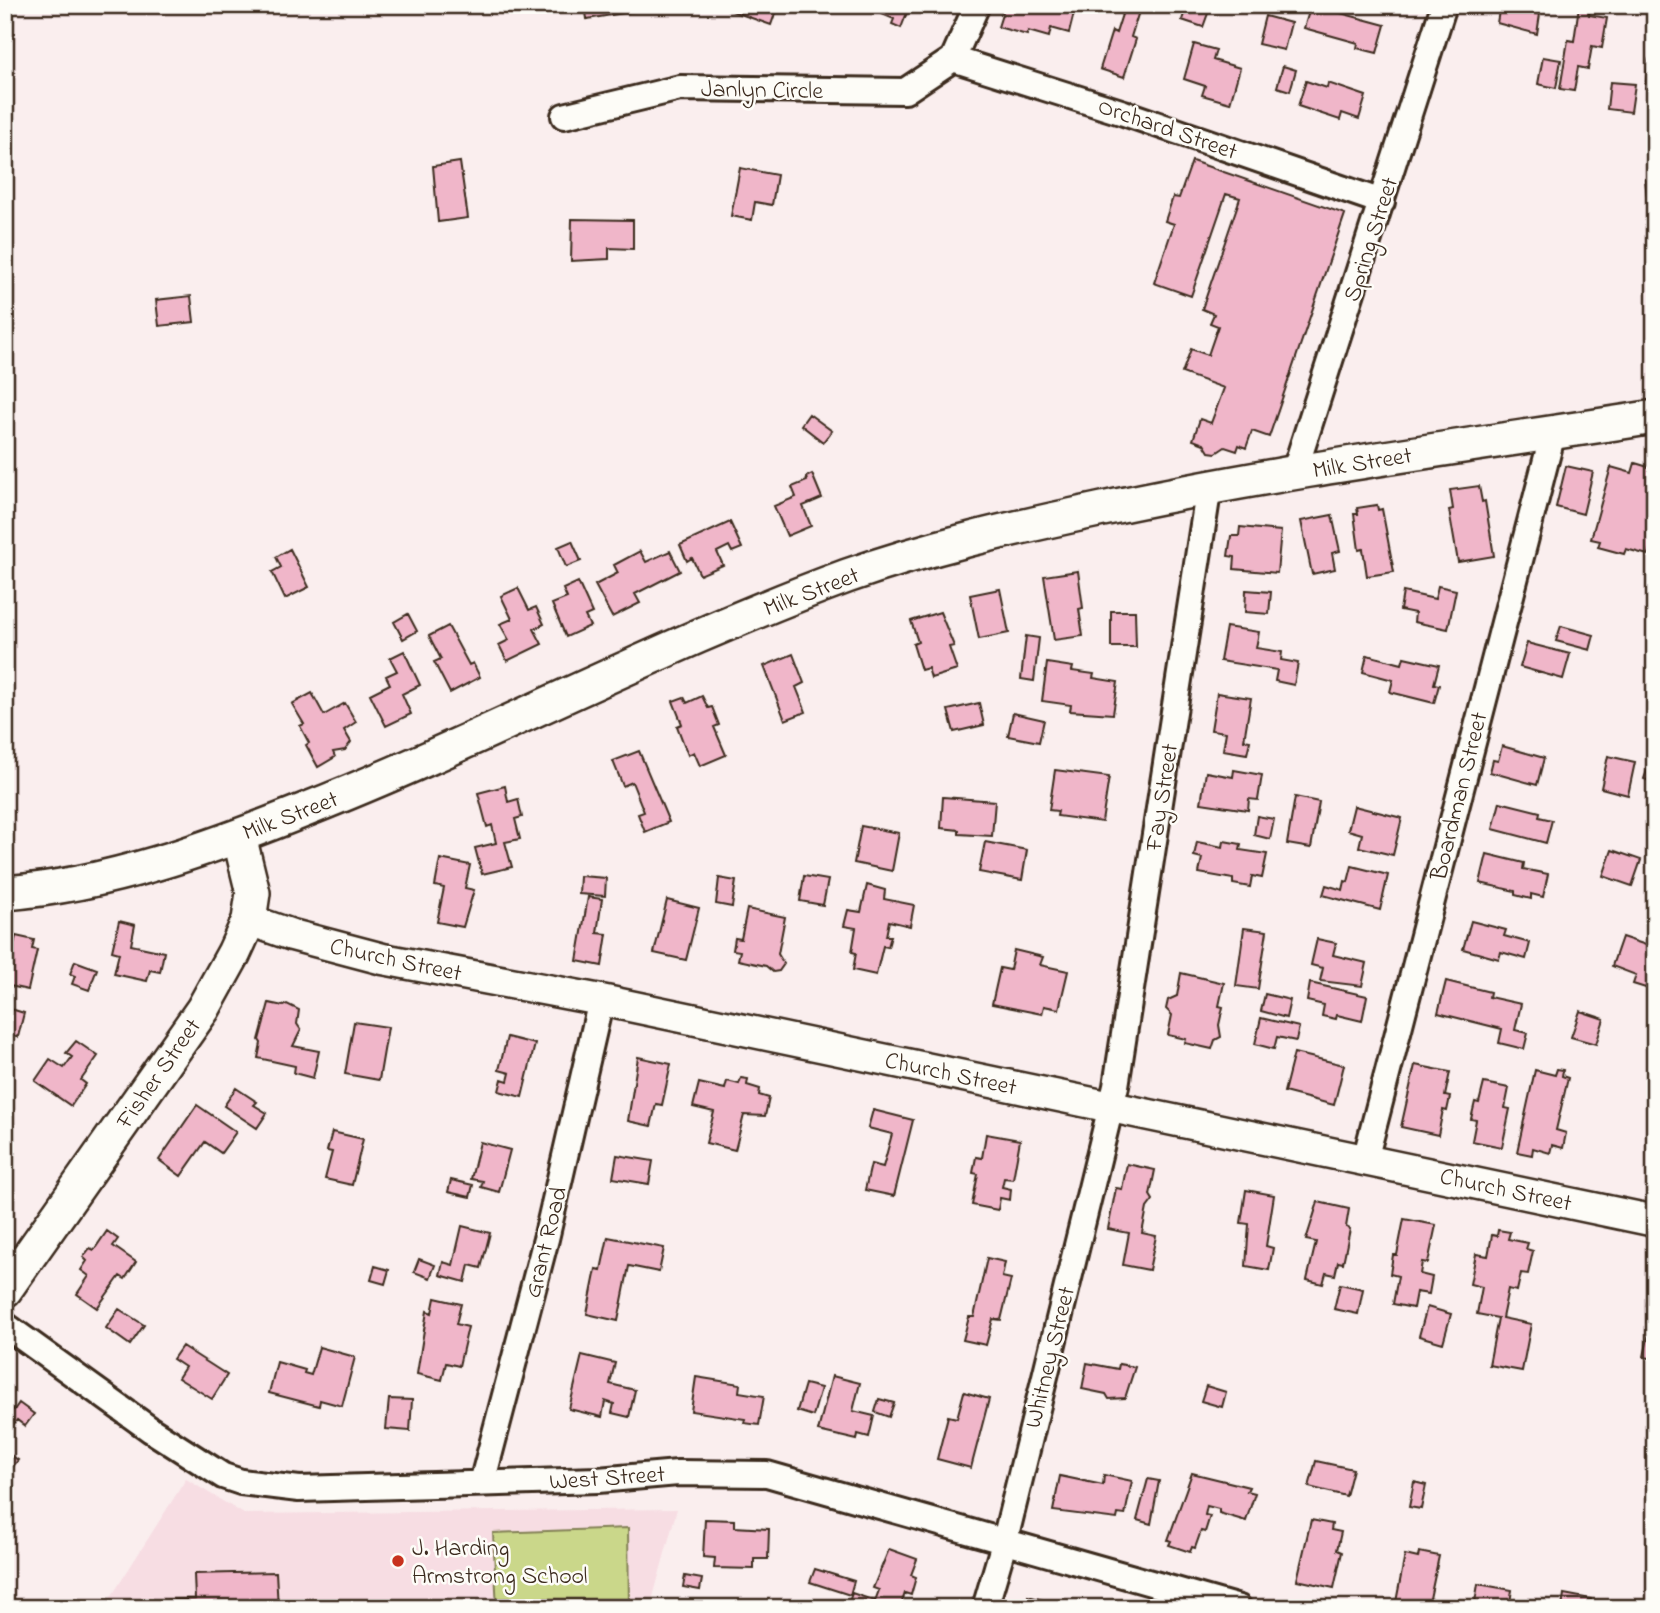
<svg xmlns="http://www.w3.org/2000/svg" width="1660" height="1613" viewBox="0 0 1660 1613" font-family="'Indie Flower',sans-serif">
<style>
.built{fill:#f7dde3}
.green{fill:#cad78a;stroke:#828054;stroke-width:2}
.building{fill:#f0b6c9;stroke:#3b2a1e;stroke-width:2}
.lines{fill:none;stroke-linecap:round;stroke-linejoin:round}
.minor-casing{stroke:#3b2a1e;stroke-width:30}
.tertiary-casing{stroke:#3b2a1e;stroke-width:35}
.secondary-casing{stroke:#3b2a1e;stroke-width:38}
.minor{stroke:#fdfcf7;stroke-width:24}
.tertiary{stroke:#fdfcf7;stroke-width:30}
.secondary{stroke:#fdfcf7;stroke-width:33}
.poi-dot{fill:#c8321e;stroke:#fdfcf7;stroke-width:2.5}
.labels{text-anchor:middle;stroke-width:5;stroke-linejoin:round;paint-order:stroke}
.street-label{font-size:24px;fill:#3b2a1e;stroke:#fdfcf7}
.poi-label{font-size:24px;fill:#3b2a1e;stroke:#fdfcf7;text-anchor:start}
</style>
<rect width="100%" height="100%" fill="#faeeee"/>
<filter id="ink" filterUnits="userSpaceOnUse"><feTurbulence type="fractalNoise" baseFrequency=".0143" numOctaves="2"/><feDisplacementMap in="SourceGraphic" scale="14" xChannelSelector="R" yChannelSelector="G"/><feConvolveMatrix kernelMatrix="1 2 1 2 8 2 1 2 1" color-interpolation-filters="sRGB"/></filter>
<g filter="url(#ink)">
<!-- built -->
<path class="built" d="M186,1479l58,35 433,-5 -27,99h-546z"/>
<!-- green -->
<path class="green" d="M628,1528l1,80h-132l-4,-75z"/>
<!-- building -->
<path class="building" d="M585,5h50l1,6 -49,8z
M715,5h63l-7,20z
M861,5h49l-9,23 -9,-4 2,-5z
M1005,5h43l26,8 -5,20 -18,-5 -2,9 -21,-6 -1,4 -29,-8z
M1125,5l15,3 -9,29 5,2 -12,38 -24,-8 12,-38 4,2z
M1187,5h24l-8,22 -21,-7z
M1311,5l74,20 -8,28 -20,-5 1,-5 -54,-15z
M1495,5h30l-1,7 16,2 -3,20 -40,-11 2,-12 -4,-1z
M1579,6l11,2 -1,7 18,3 -5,30 -10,-2 -4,23 -10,-2 -4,24 -14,-2 8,-49 6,1z
M1265,16l26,7 -7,27 -26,-6z
M1194,44l22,6 -3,10 27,8 -10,35 -28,-8 3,-9 -21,-7z
M1543,57l18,3 -5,28 -18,-4z
M1649,59l6,1v30l-10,-2z
M1283,66l13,4 -6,21 -13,-4z
M1306,81l21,7 1,-5 38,13 -7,23 -17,-6 -2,7 -42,-14z
M1610,82l25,2 -4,28 -24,-3z
M1192,161l153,53 -76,223 -17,-6 -6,17 -7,-3 -2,6 -12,-4 -9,6 -7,-1 -5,-8 -11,-4 7,-21 11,4 13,-35 -42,-15 9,-24 17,6 10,-29 -8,-3 4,-9 -12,-5 38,-111 -14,-4 -35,102 -37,-13 20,-59 -9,-3 8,-24 6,1z
M460,162l8,56 -30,4 -5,-56z
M740,168l37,7 -5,30 -17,-3 -3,18 -21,-4z
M1655,178v90l-10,-89z
M572,219l61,1v29l-24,-1v11l-38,2z
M191,296l3,26 -35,4 -3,-26z
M809,414l23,17 -9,11 -22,-17z
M1635,463l20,6v62l-7,24 -22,-6 -2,5 -26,-7 2,-6 -9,-2 20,-72 21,6z
M1566,466l27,6 -10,42 -27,-7z
M812,474l10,24 -19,8 8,20 -24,10 -13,-30 22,-9 -4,-10 15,-6 -1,-4z
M1479,486l3,16 3,-1 9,55 -36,6 -9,-52 4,-1 -3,-19z
M1377,505l1,5 4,-1 12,63 -27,4 -4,-27 -4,1 -5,-36h4l-1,-6z
M1332,515l8,36 -8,2 3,16 -23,5 -11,-53z
M730,522l12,26 -10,4 -3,-6 -12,6 6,13 -23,10 -8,-17 -5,3 -7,-16z
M1240,527l41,4 -4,42 -43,-4 1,-12 -7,-1 3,-20h8z
M572,541l9,20 -15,6 -8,-20z
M290,549l19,38 -24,12 -13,-27 9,-5 -5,-10z
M640,551l6,11 24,-11 10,20 -45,23 5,9 -28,14 -17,-32 23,-12 -4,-8z
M1078,571l5,37 -4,1 4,27 -29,4 -10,-64z
M578,582l14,31 -7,3 5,10 -24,11 -14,-33 15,-6 -4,-9z
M1438,586l18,4 -8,39 -34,-7 1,-9 -15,-3 3,-18 32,7z
M518,588l11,22 7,-3 8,17 -10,5 8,15 -35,17 -8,-16 10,-5 -9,-16 12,-5 -11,-23z
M1000,589l9,44 -30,6 -9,-44z
M1246,590l25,2 -2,22 -24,-2z
M1111,611h24l1,36h-25z
M940,612l14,34 -5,1 8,23 -26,8 -3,-10 -7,2 -8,-26 5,-2 -7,-21z
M408,614l9,17 -14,8 -9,-17z
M448,626l21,39 4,-2 7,14 -30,16 -16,-31 7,-3 -12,-23z
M1561,626l33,9 -4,15 -34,-9z
M1226,627l33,5 -3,16 26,4 -1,8 17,3 -4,22 -19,-4 2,-11 -57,-9z
M1026,636l13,2 -5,43 -13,-2z
M1527,643l43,11 -7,25 -43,-12z
M404,651l16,34 -18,9 9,20 -25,12 -16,-32 20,-10 -4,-8 11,-5 -7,-13z
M793,654l11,29 -8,4 10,25 -21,8 -21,-54z
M1367,655l35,9 2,-7 35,8 -5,19 5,1 -5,18 -44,-11 3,-12 -30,-8z
M1047,663l26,4 -1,4 22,3 -1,4 25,4 -5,32 -43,-3 1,-6 -29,-4z
M312,693l12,22 21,-12 11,19 -12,8 7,12 -6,8 -12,2 2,5 -17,10 -12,-22 3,-2 -9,-17 4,-2 -12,-20z
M1217,693l34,5 -7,42 6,1 -3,13 -24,-4 3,-18 -15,-2z
M702,696l6,12 4,-1 7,18 -5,2 12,28 -26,11 -6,-14 -6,3 -11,-29 5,-2 -9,-23 11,-4 3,6z
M979,703l5,22 -30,7 -6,-22z
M1013,713l31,7 -5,22 -31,-6z
M1502,746l42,12 -7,27 -47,-13 3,-12 5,1z
M639,751l30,71 -24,10 -7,-18 6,-2 -12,-30 -9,4 -10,-25z
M1653,754h2v29l-11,-4z
M1608,756l27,6 -7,33 -27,-7z
M1055,770l54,7 -7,45 -45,-6 1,-5 -9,-1z
M1234,770l28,5 -4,25 -9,-1 -1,11 -47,-7 5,-31 27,5z
M505,786l3,16 10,-3 4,18 -7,2 5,20 -15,3 7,25 -30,7 -7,-26 21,-5 -4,-18 -5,2 -9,-34z
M943,797l52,4 -3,35 -33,-2v-4l-18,-2z
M1295,797l24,5 -8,46 -24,-4z
M1500,802l40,10 -1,5 13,3 -6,23 -53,-14z
M1354,806l48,12 -9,37 -34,-8 3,-13 -14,-4z
M1257,816l17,3 -4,20 -16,-4z
M861,826l38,7 -7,38 -38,-8z
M1224,841l17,3 -1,6 27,4 -5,24 -10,-2 -2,11 -17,-3v-5l-34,-6 3,-15 -8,-2 3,-14 26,5z
M985,842l42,8 -5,30 -43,-8z
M1612,850l29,10 -9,26 -29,-10z
M1487,854l37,9 -1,6 25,5 -5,23 -12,-3v5l-16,-4v-4l-35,-8z
M440,859l30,6 -5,23 9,2 -11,37 -26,-5 7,-34 -9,-2z
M1352,866l36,9 -8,35 -57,-15 3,-10 17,5 2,-9 3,1z
M580,876l26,2 -1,18 -26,-2z
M804,876l24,4 -5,25 -23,-4z
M719,878l17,3 -4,26 -16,-3z
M867,885l18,5 -1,9 30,6 -4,21 -21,-5 -3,15h5l-3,11 -5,-1 -7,29 -23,-5 3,-17 -4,-1 4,-24 -12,-2 4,-16 13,2z
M588,897l14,2 -5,34 10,1 -5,32 -25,-5z
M667,900l32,8 -13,52 -32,-7z
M747,909l38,8 -7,37 6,10 -5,7 -6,1 -7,-6 -28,-6 2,-9 -7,-1 2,-12 6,1z
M119,921l16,4 -4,20 33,7 -4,20 -10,-2 -3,11 -33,-7 5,-21 -7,-2z
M1471,921l35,9 -2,6 26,7 -4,16 -25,-7 -2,7 -36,-10z
M1244,928l23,3 -9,58 -22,-3z
M16,936l18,4 -2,9 5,1 -9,40 -23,-5v-22l5,-20 4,1z
M1622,937l33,11v43l-22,-7 3,-9 -24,-9z
M1317,939l19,4 -3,12 34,8 -5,23 -42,-5 3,-13 -12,-3z
M1014,950l29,7 -3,8 28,6 -9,38 -15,-3 -2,8 -50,-10 8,-36 10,2z
M75,961l22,8 -8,21 -17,-6 3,-8 -5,-2z
M1181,973l43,10 -5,23 4,1 -4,18 2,12 -6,3 -3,9 -27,-6 1,-4 -18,-4 4,-20 -6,-6 2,-9 9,-4z
M1446,981l44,11 -1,5 32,7 -6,26 13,3 -4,16 -25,-6 3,-14 -64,-16z
M1310,983l57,13 -5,25 -25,-6 -1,4 -14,-3 2,-11 -17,-4z
M1265,994l25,6 -4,18 -25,-7z
M269,1003l14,3 4,-2 12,6 -2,14 4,6 -8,16 26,5 -6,27 -19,-5 1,-7 -37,-8 3,-15 -2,-3z
M11,1009l13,4 -6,24 -13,-4z
M1580,1011l24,8 -8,25 -25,-7z
M1261,1018l38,9 -3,14 -19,-4 -3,12 -19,-5z
M354,1022l34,5 -9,53 -34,-6z
M507,1037l28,7 -13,53 -23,-6 3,-12 6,2 2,-8 -11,-3z
M76,1041l22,15 -17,24 5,4 -15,22 -36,-25 15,-22 14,9 8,-11 -6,-4z
M1294,1053l50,12 -10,40 -50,-13z
M638,1057l33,7 -9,41 -6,-1 -5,22 -23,-5z
M1415,1065l35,7 -5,24 5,1 -3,14 -4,-1 -5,25 -37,-8z
M1557,1069l6,1 -1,6 6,2 -12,52 10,3 -3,15 -11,-3 -2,8 -17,-5 -1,7 -15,-3 18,-82 20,5z
M741,1078l7,1 -1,6 13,4 -1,6 10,3 -4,18 -21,-1 -9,35 -29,-7 8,-31 -21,-5 6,-24 26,6 2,-8 12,3z
M1484,1083l25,5 -4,20 5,1 -8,38 -30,-6 4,-21 -5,-1 4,-17 4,1z
M236,1088l21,14 -3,3 13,8 -10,15 -33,-22z
M197,1105l39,27 -15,21 -16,-11 -24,34 -22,-16z
M873,1110l40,10 -19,76 -29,-6 6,-26 12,3 9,-33 -24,-6z
M332,1132l31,7 -11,46 -27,-6 7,-27 -5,-1z
M986,1134l34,6 -7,39 -9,-1 -2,9 9,2 -1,11 -10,-2 -2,12 -26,-5 6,-31 -5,-1 3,-16 6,1z
M480,1142l30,8 -11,42 -18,-5 2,-6 -12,-2z
M617,1155l36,6 -4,23 -36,-6z
M1127,1164l28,6 -5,25 3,5 -6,8 -5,25 14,3 -7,34 -26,-5 6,-32 -21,-4 8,-41 6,1z
M451,1180l22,5 -3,12 -22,-5z
M1246,1190l28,5 -8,51 7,2 -4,22 -23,-4 3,-42 -8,-1z
M1318,1202l31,7 -3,18 4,2 -7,34 -5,-1 -3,13 -9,-2 -3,11 -16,-4 9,-38 -10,-2z
M1404,1219l32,6 -8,38 -6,-1 -2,12 12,3 -3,17 -13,-2 -3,16 -20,-4 5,-28 -8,-2 3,-19h4z
M462,1226l28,7 -9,35 -12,-3 -4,17 -25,-7 3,-13 10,3z
M1498,1230l12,2 -2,7 20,4 -2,6 7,2 -5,23 -7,-1 -4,18 -9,-2 -6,29 29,6 -9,47 -33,-6 9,-47 -21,-4 5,-27 -12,-3 6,-30 12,2 4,-21 5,1z
M107,1231l11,8 -5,7 23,16 -11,17 -5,-3 -23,32 -20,-14 12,-18 -8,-6 6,-9 -4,-4 7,-9 4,2z
M608,1237l56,11 -5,24 -30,-6 -11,55 -31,-7 9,-45 5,1z
M987,1258l18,4 -3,15 9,2 -10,41 -8,-1 -7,26 -23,-5 6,-23h5z
M419,1259l16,6 -5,13 -16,-6z
M375,1266l14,4 -4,14 -14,-4z
M1655,1280v79l-11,-2 7,-34 -4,-1 3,-16 -4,-1 3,-17 4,1z
M1340,1284l23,5 -5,25 -24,-5z
M435,1298l26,6 -5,20 12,3 -9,39 -13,-3 -4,17 -25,-6 10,-63 5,2z
M1427,1307l24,7 -8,29 -24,-7z
M119,1309l25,16 -14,20 -24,-17z
M182,1346l45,29 -15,24 -34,-21 7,-11 -12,-8z
M319,1347l36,10 -13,49 -22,-6 -1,6 -50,-13 8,-31 28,8 -1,3 7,2z
M582,1355l33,8 -5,21 25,6 -6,27 -17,-4 2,-9 -9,-3 -3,16 -33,-8z
M1087,1363l31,6 1,-5 16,3 -10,31 -16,1 -3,-5 -24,-5z
M832,1376l28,7 -7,28 21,5 -5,21 -11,-3 -1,6 -39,-9z
M696,1377l44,7 -1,8 25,4 -5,29 -15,-2 1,-4 -54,-8z
M805,1384l16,4 -8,28 -16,-5z
M1206,1386l20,6 -4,15 -21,-6z
M964,1392l25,7 -18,69 -34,-9 11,-43 9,2z
M389,1399l23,1 -2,31 -24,-2z
M879,1399l15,4 -5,14 -14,-5z
M19,1403l15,11 -9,12 -8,-6 -12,15v-31l9,6z
M5,1451l13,9 -13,17z
M1316,1461l37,8 -7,27 -37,-9z
M1192,1473l57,14 -2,4 8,2 -9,28 -27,-8v-4l-12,-3 -2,9 5,1 -5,16 -4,-1 -6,17 -3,-1 -2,5 -21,-7 2,-4 -3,-1z
M1104,1475l28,6 -7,34 -7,-1 -1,5 -64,-8 7,-35 43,9z
M1148,1479l11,2 -8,43 -14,-4z
M1414,1482l12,3 -5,24 -12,-2z
M705,1519l29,1v7l35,2 -1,30h-14v10l-40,-1 1,-10 -12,-1z
M1311,1520l21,4 -1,6 10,2 -4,18 5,2 -8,36 -37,-8z
M889,1549l28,10 -6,16 5,2 -5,18 -6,-2 -5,15h-53l5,-15 23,8 4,-11 -6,-2z
M1419,1552l20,4 -11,52 -32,-6 9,-47 13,3z
M815,1569l39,12 -4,14 -40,-13z
M276,1572l2,36h-111v-8l28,-1 -1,-25z
M685,1576l17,3 -2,11 -17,-3z
M1478,1584l34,6 -3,18h-35z
M1564,1594l27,5 -1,8 8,1h-36z
M1028,1596l26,7 -1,5h-29z"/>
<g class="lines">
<defs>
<path id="minor" d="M953,59l171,54 258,89
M953,59l24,-54
M564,116l116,-28 225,3 48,-32
M1294,473l150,-468
M1365,1160l188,-727
M5,1325l146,105 72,46 18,6 58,7 299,-9 80,-7 89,1 472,134
M482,1483l64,-244 55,-239
M985,1608l20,-68 111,-454 93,-600"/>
<path id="tertiary" d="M249,920l43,15 91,24 218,41 1054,221"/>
<path id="secondary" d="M5,893c104,-8 205,-45 300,-83 183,-72 357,-166 542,-234 82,-29 166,-48 251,-66 184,-40 371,-64 557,-93
M5,1290l198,-281 31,-56 15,-33 4,-27 -14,-57"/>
</defs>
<!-- minor casing -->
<use href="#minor" class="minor-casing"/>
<!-- tertiary casing -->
<use href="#tertiary" class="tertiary-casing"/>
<!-- secondary casing -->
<use href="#secondary" class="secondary-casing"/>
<!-- minor -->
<use href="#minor" class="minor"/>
<!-- tertiary -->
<use href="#tertiary" class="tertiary"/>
<!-- secondary -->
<use href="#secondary" class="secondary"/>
</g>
</g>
<!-- markers -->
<circle class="poi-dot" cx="398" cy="1561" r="7"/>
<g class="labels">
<!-- street labels -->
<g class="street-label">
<text transform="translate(762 89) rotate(1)" y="8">Janlyn Circle</text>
<text transform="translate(1168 128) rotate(19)" y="8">Orchard Street</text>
<text transform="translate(1370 239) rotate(-72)" y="8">Spring Street</text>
<text transform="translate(1362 462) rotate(-9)" y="8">Milk Street</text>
<text transform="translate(811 591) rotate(-21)" y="8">Milk Street</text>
<text transform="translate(1458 796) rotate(-76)" y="8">Boardman Street</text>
<text transform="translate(1161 797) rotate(-81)" y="8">Fay Street</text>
<text transform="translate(290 815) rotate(-21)" y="8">Milk Street</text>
<text transform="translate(396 959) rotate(12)" y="8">Church Street</text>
<text transform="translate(158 1073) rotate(-55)" y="8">Fisher Street</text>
<text transform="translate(951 1073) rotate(12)" y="8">Church Street</text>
<text transform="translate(1506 1189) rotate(12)" y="8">Church Street</text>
<text transform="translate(545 1242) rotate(-76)" y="8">Grant Road</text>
<text transform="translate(1049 1357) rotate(-76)" y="8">Whitney Street</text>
<text transform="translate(607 1477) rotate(-4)" y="8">West Street</text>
</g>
<!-- poi labels -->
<g class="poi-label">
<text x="412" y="1555">J. Harding<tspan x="412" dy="28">Armstrong School</tspan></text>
</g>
</g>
<!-- margin -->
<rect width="1660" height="1613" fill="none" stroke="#fdfcf7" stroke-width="28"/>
<rect x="14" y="14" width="1632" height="1585" fill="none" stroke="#3b2a1e" stroke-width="2.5" filter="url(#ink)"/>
</svg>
